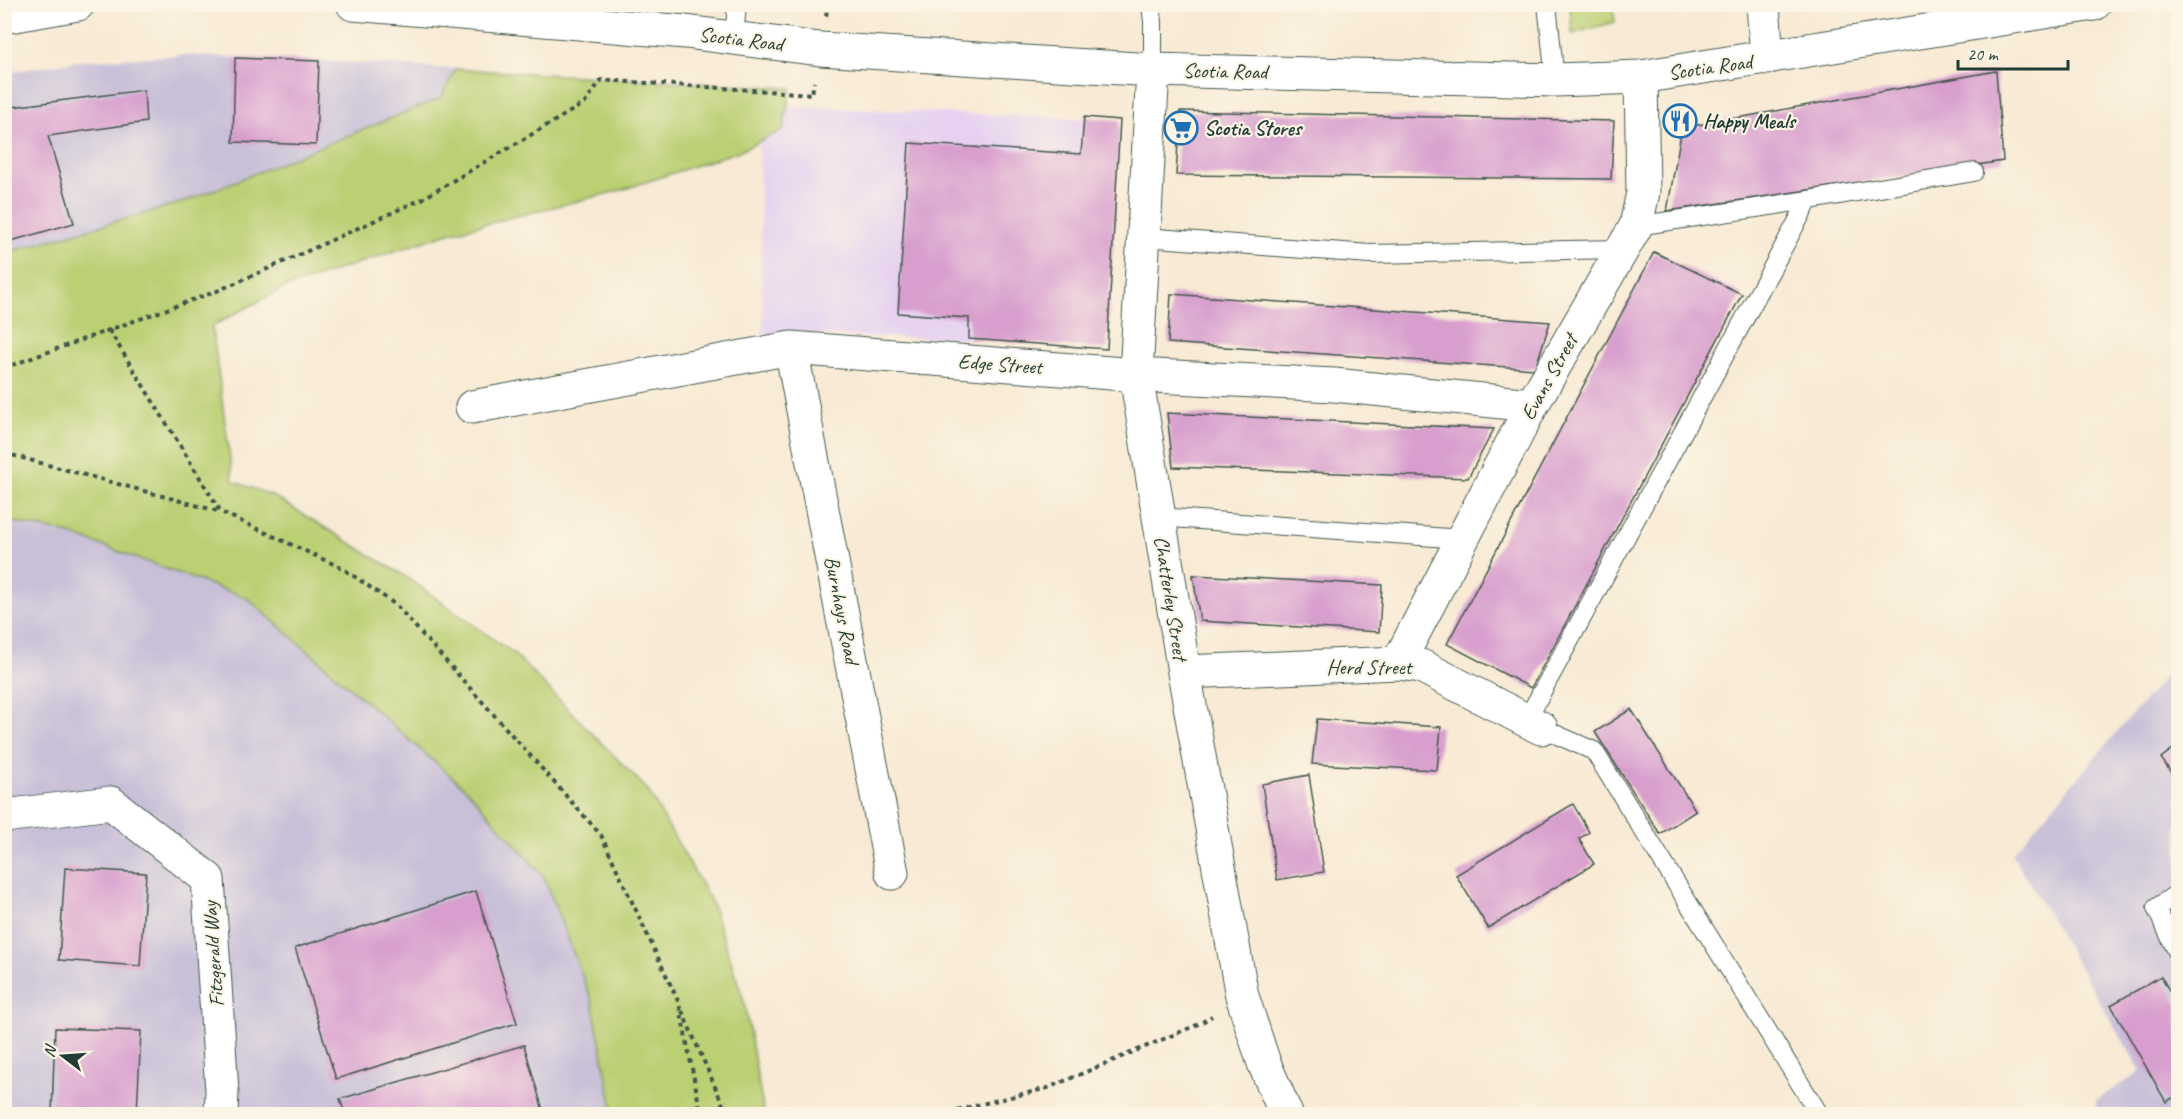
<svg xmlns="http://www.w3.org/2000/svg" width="2183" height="1119" viewBox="0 0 2183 1119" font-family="Caveat,sans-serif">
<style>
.built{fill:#e6d2f0}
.industrial{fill:#c8bfd8}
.green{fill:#bbcf73;stroke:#6d8654;stroke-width:1.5}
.building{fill:#d89ece}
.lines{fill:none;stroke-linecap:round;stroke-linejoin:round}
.service-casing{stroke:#40574c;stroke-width:20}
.minor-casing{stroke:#40574c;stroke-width:35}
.primary-casing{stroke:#40574c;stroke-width:35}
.path{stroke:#40574c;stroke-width:4;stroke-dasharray:4.5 4.5;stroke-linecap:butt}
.service{stroke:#fff;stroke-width:18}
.minor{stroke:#fff;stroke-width:33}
.primary{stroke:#fff;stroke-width:33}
.labels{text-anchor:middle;stroke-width:4.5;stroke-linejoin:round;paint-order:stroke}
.street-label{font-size:21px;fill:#1f3d34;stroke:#fcf5e5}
.poi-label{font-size:21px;font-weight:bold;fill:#1f3d34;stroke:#fcf5e5;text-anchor:start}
</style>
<rect width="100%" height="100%" fill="#fcf5e5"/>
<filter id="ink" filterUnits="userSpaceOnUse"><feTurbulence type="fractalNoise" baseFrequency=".0167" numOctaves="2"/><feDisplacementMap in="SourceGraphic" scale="12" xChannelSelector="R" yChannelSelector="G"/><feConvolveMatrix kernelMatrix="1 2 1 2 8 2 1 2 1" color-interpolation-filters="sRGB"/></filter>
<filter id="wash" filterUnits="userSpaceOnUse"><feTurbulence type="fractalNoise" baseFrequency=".008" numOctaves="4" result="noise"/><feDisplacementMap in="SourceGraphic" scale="24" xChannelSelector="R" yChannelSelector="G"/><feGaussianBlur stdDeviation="1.35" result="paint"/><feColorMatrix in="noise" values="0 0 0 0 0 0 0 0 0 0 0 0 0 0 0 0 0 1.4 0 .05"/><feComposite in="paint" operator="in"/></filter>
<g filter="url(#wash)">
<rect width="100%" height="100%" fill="#f8ead4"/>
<!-- built -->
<path class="built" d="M758,105l362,15 -13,229 -138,-10 -206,-5z"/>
<!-- industrial -->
<path class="industrial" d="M184,55l135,6 137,8 -15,29 -257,104 -179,51v-180l72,-12z
M5,520l65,14 177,64 221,193 76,86 48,124 22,113h-609z
M2178,661v453h-82v-14l45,-29 -129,-217z"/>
<!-- green -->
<path class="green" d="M1570,5h43l2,17 -43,12z
M456,69l335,19 -8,42 -41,20 -120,40 -173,43 -165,55 -72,38 21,155 40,15 133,81 107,76 134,136 64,112 33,100 20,113h-150l-22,-113 -48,-124 -76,-86 -221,-193 -177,-64 -65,-14v-267l179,-51 257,-104z"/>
<g id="blocks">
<!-- building -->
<path class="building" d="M235,58l84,3 -3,84 -83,-3z
M1996,71l7,90 -336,50 15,-83z
M144,90l2,32 -98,14 26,87 -70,20v-135z
M1180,111l434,10 -3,58 -435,-4z
M1084,117l36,3 -13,229 -138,-10v-21l-71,-5 11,-170 172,11z
M1654,252l88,42 -211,394 -84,-44z
M1171,294l379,28 -15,47 -367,-26z
M1167,413l327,16 -26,49 -295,-11z
M1193,575l189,10 -3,47 -179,-11z
M1631,709l65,102 -36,23 -65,-102z
M1317,719l124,8 -4,43 -125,-6z
M2178,745v38l-17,-25z
M1309,775l15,97 -47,8 -15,-96z
M1573,804l16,28 -10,7 15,25 -106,64 -32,-53z
M65,868l81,5 -6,93 -81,-6z
M476,891l41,132 -181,56 -41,-131z
M2161,976l17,30v89l-12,7 -55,-97z
M55,1028l86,3 -4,83h-85z
M524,1045l20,69h-199l-5,-15z"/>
</g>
</g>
<g filter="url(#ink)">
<use href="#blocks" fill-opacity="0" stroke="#40574c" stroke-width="1.5"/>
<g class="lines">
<defs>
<path id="service" d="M1151,4l2,18v48
M1547,4l8,76
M734,38l3,-34
M1636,226l173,-26 165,-28
M1144,237l226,17 252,-5
M1158,517l304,22
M1526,721l283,-521
M1541,728l53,23 225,363
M2178,893l-22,15 22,45"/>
<path id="minor" d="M1763,4l4,54
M1153,70l-17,305 48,297 58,324 22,67 22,51
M791,348l101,525
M472,407l319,-59 345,27 198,10 198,20
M1398,663l134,-258 104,-179 7,-34 -2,-115
M1184,672l214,-9 23,3 120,62
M4,816l107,-13 97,76 14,212 -1,23"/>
<path id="primary" d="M353,4l333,28 134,17 333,21 402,10 86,-3 453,-73
M4,17l74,-13"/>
</defs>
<!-- service casing -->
<use href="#service" class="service-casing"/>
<!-- minor casing -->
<use href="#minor" class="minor-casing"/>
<!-- primary casing -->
<use href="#primary" class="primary-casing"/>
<!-- path -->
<path class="path" d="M826,16l2,-12
M109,330l112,182 121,56 54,37 205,230 78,168 22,111
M4,368l213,-77 73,-32 132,-60 163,-96 16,-23 211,14 2,-12
M4,453l217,59
M682,1011l45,103
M940,1114l108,-26 151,-64 13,-8"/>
<!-- service -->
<use href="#service" class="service"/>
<!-- minor -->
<use href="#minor" class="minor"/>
<!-- primary -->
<use href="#primary" class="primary"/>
</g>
</g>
<!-- icons -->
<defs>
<symbol id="restaurant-ring" viewBox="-11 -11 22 22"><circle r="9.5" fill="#fcf5e5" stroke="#1f6fb2" stroke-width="1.5"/><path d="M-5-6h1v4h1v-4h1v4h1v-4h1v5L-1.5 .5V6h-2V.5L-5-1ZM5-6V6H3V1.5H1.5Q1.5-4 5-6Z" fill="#1f6fb2"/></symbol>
<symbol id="supermarket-ring" viewBox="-11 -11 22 22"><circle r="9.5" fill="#fcf5e5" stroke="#1f6fb2" stroke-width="1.5"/><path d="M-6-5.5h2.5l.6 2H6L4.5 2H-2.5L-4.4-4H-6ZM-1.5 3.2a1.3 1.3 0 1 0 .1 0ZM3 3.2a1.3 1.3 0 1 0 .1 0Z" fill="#1f6fb2"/></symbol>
</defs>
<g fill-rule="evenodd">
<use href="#restaurant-ring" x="1661" y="102" width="38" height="38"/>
<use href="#supermarket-ring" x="1162" y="109" width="38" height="38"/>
</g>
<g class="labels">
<!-- street labels -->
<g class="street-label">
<text transform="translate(741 39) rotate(7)" y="7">Scotia Road</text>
<text transform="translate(1710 67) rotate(-8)" y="7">Scotia Road</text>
<text transform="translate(1225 71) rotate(1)" y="7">Scotia Road</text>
<text transform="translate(1000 364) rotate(4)" y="7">Edge Street</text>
<text transform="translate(1549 377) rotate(-61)" y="7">Evans Street</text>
<text transform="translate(1171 598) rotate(81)" y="7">Chatterley Street</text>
<text transform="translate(842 610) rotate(79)" y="7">Burnhays Road</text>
<text x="1369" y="674">Herd Street</text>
<text transform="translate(213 954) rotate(-94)" y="7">Fitzgerald Way</text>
</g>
<!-- poi labels -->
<g class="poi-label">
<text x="1703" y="128">Happy Meals</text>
<text x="1204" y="135">Scotia Stores</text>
</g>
</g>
<!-- margin -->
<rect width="2183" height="1119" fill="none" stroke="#fcf5e5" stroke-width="24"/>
<!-- north arrow -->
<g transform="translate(63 1056) rotate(287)" stroke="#fcf5e5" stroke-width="4.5" paint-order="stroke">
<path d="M0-4.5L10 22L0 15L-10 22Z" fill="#1f3d34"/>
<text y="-9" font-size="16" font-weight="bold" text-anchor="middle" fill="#1f3d34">N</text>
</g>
<!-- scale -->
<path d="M1958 60v9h110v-9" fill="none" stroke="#1f3d34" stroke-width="3"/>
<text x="1967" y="60" font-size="18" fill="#1f3d34" stroke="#fcf5e5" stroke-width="4.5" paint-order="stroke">20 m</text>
</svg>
